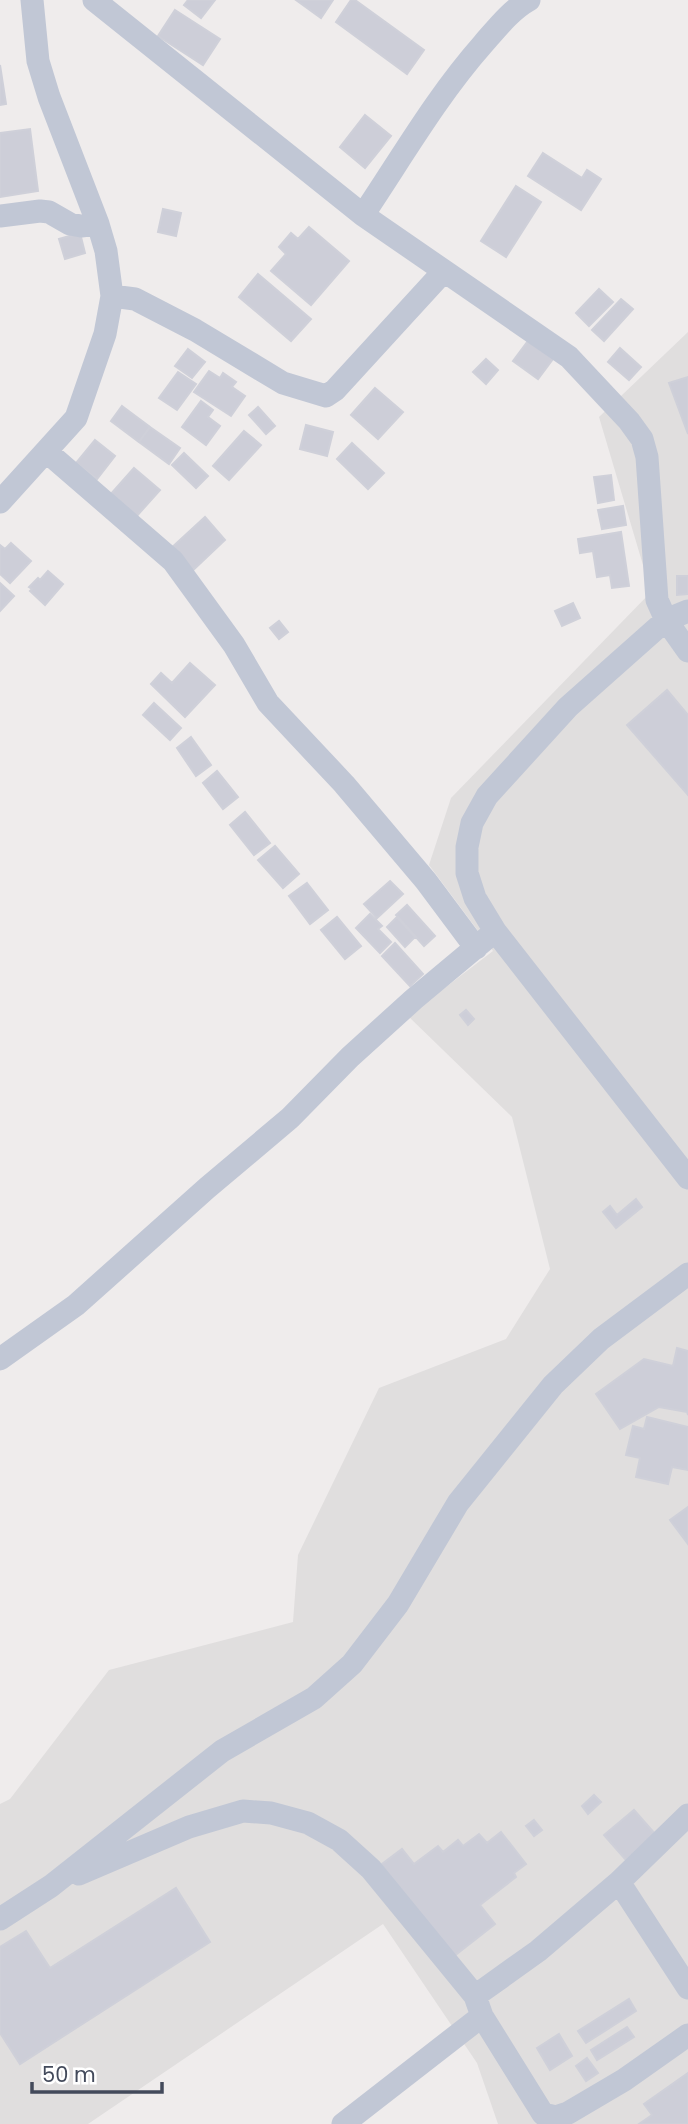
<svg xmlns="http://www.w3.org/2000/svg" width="688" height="2124" viewBox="0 0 688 2124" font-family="Poppins,sans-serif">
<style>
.education{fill:#e0dede}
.building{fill:#cdced8;stroke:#cfd0d9;stroke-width:2}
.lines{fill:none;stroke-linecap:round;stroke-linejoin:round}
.minor{stroke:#c1c7d5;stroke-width:23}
</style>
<rect width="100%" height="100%" fill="#efecec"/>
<!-- education -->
<path class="education" d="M688,332v1792h-190l-21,-61 -94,-139 -295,200h-88v-320l10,-5 99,-129 184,-48 5,-67 81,-167 127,-49 44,-70 -38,-152 -104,-101 85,-65 -64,-86 22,-67 200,-206 -52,-175z"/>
<!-- building -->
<path class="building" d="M188,0h27l-14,18 -17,-13z
M296,0h37l-12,18z
M351,0h4l69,50 -17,24 -71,-52z
M175,10l45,29 -17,26 -45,-29z
M0,65l6,39 -6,1z
M365,115l26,21 -26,32 -25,-21z
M30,129l8,62 -38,6v-64z
M543,153l39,25 5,-8 14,9 -20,31 -53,-34z
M516,186l25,16 -35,55 -25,-16z
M163,209l18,4 -5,23 -18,-4z
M309,227l40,34 -38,44 -40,-34 15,-17 -7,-7 12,-14 7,6z
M80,233l5,20 -20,6 -6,-20z
M258,274l53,45 -20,22 -52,-44z
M599,289l14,13 -24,24 -13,-13z
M621,299l12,10 -29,32 -12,-11z
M528,341l25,18 -15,20 -25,-18z
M620,348l21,19 -12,13 -21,-18z
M188,349l17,13 -13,16 -17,-12z
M486,359l12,11 -12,14 -13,-12z
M209,371l11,7 3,-5 13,9 -4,5 13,9 -14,20 -37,-24z
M178,372l18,12 -19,26 -18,-12z
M688,377v57l-19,-51z
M375,388l28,24 -25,27 -27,-24z
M201,401l12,9 -5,7 12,9 -14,19 -24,-18z
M122,406l28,21 -11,15 -28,-21z
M258,407l17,19 -9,8 -17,-19z
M306,425l27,7 -6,24 -27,-7z
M150,427l30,21 -11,16 -30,-22z
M244,431l17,14 -32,35 -16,-14z
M95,440l20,16 -18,23 -21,-16z
M352,443l32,30 -16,16 -31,-30z
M184,453l24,23 -12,12 -24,-23z
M134,468l26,22 -25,28 -25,-23z
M611,475l3,25 -16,3 -4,-26z
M623,506l3,19 -24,4 -4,-19z
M205,517l20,23 -35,33 -21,-23z
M621,532l8,54 -17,2 -2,-13 -13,2 -4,-26 -13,2 -2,-14z
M11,543l20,18 -21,22 -10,-9v-29l5,4z
M48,571l15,13 -18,21 -15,-14 2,-2 -3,-2 9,-9 2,2z
M677,576h11v18l-11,1z
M0,583l14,13 -14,15z
M573,603l7,15 -18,8 -7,-15z
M279,621l9,11 -9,7 -9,-11z
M190,663l25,22 -30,32 -34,-33 10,-11 11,10z
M667,690l21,25v80l-61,-70z
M154,703l27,25 -11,12 -27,-25z
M191,737l20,28 -15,11 -19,-28z
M217,771l21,26 -15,12 -20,-26z
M245,812l25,31 -16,12 -24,-30z
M275,846l24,28 -16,14 -25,-28z
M390,881l13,13 -26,24 -13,-14z
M307,883l21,27 -18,14 -21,-28z
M407,905l28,31 -11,10 -28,-31z
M370,914l12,12 -4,3 13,13 -11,11 -24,-25z
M337,917l24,29 -16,13 -24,-29z
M397,917l18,20 -10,10 -18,-20z
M395,943l28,31 -13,12 -28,-30z
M466,1010l8,9 -6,6 -8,-10z
M636,1199l6,8 -26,21 -13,-16 7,-6 7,9z
M677,1348l11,3v64l-1,-3 -28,-5 -39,22 -24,-35 48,-35 29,7z
M647,1417l41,10v43l-16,-3 -4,17 -32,-7 4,-19 -14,-3 7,-29 11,3z
M688,1507v37l-18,-24z
M594,1795l7,7 -13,12 -6,-8z
M634,1810l22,25 -30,25 -22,-25z
M534,1820l8,10 -8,6 -8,-10z
M501,1832l25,32 -12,9 2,4 -36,28 15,19 -46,36 -71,-93 24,-18 12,15 24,-18 5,6 15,-12 5,6 16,-12 8,9z
M176,1888l34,54 -190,122 -20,-31v-86l26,-16 24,37z
M629,1999l7,12 -50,32 -8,-12z
M627,2027l7,10 -37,23 -6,-10z
M559,2034l13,22 -22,14 -13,-22z
M587,2058l11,15 -12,8 -10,-15z
M688,2073v51h-49l13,-9 -8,-11z"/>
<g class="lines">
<!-- minor -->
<path class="minor" d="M94,0l269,215 206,142 60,64 13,18 5,18 10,143 9,20 22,31
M363,215c39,-58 74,-119 120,-171 14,-16 28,-34 46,-44
M0,216l40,-5 9,1 21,12 11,2 17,-2
M112,296l23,3 60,31 88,53 43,13 9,-6 109,-119
M47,452l126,109 61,84 34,58 76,81 82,97 50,67
M0,502l76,-84 29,-84 7,-38 -6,-45 -8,-27 -49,-127 -11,-36 -6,-61
M688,611l-22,9 -98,87 -81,89 -15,27 -5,24v26l8,25 20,33 193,247
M0,1359l76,-54 131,-117 83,-70 60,-61 64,-58 73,-61
M79,1874l110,-47 54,-16 28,2 37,10 31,17 32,29 104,127 7,20 61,98 13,3 12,-4 56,-33 64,-45
M619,1882l69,-67
M0,1919l51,-33 171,-135 92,-53 38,-34 46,-60 60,-101 95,-118 48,-46 87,-65
M475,1996l63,-45 81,-69 69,106
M343,2124l139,-108"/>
</g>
<!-- scale -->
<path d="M32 2082v10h130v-10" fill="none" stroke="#434a5b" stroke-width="3.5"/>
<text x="42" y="2082" font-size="21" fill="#434a5b" stroke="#ffffff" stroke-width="5" paint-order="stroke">50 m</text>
</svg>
